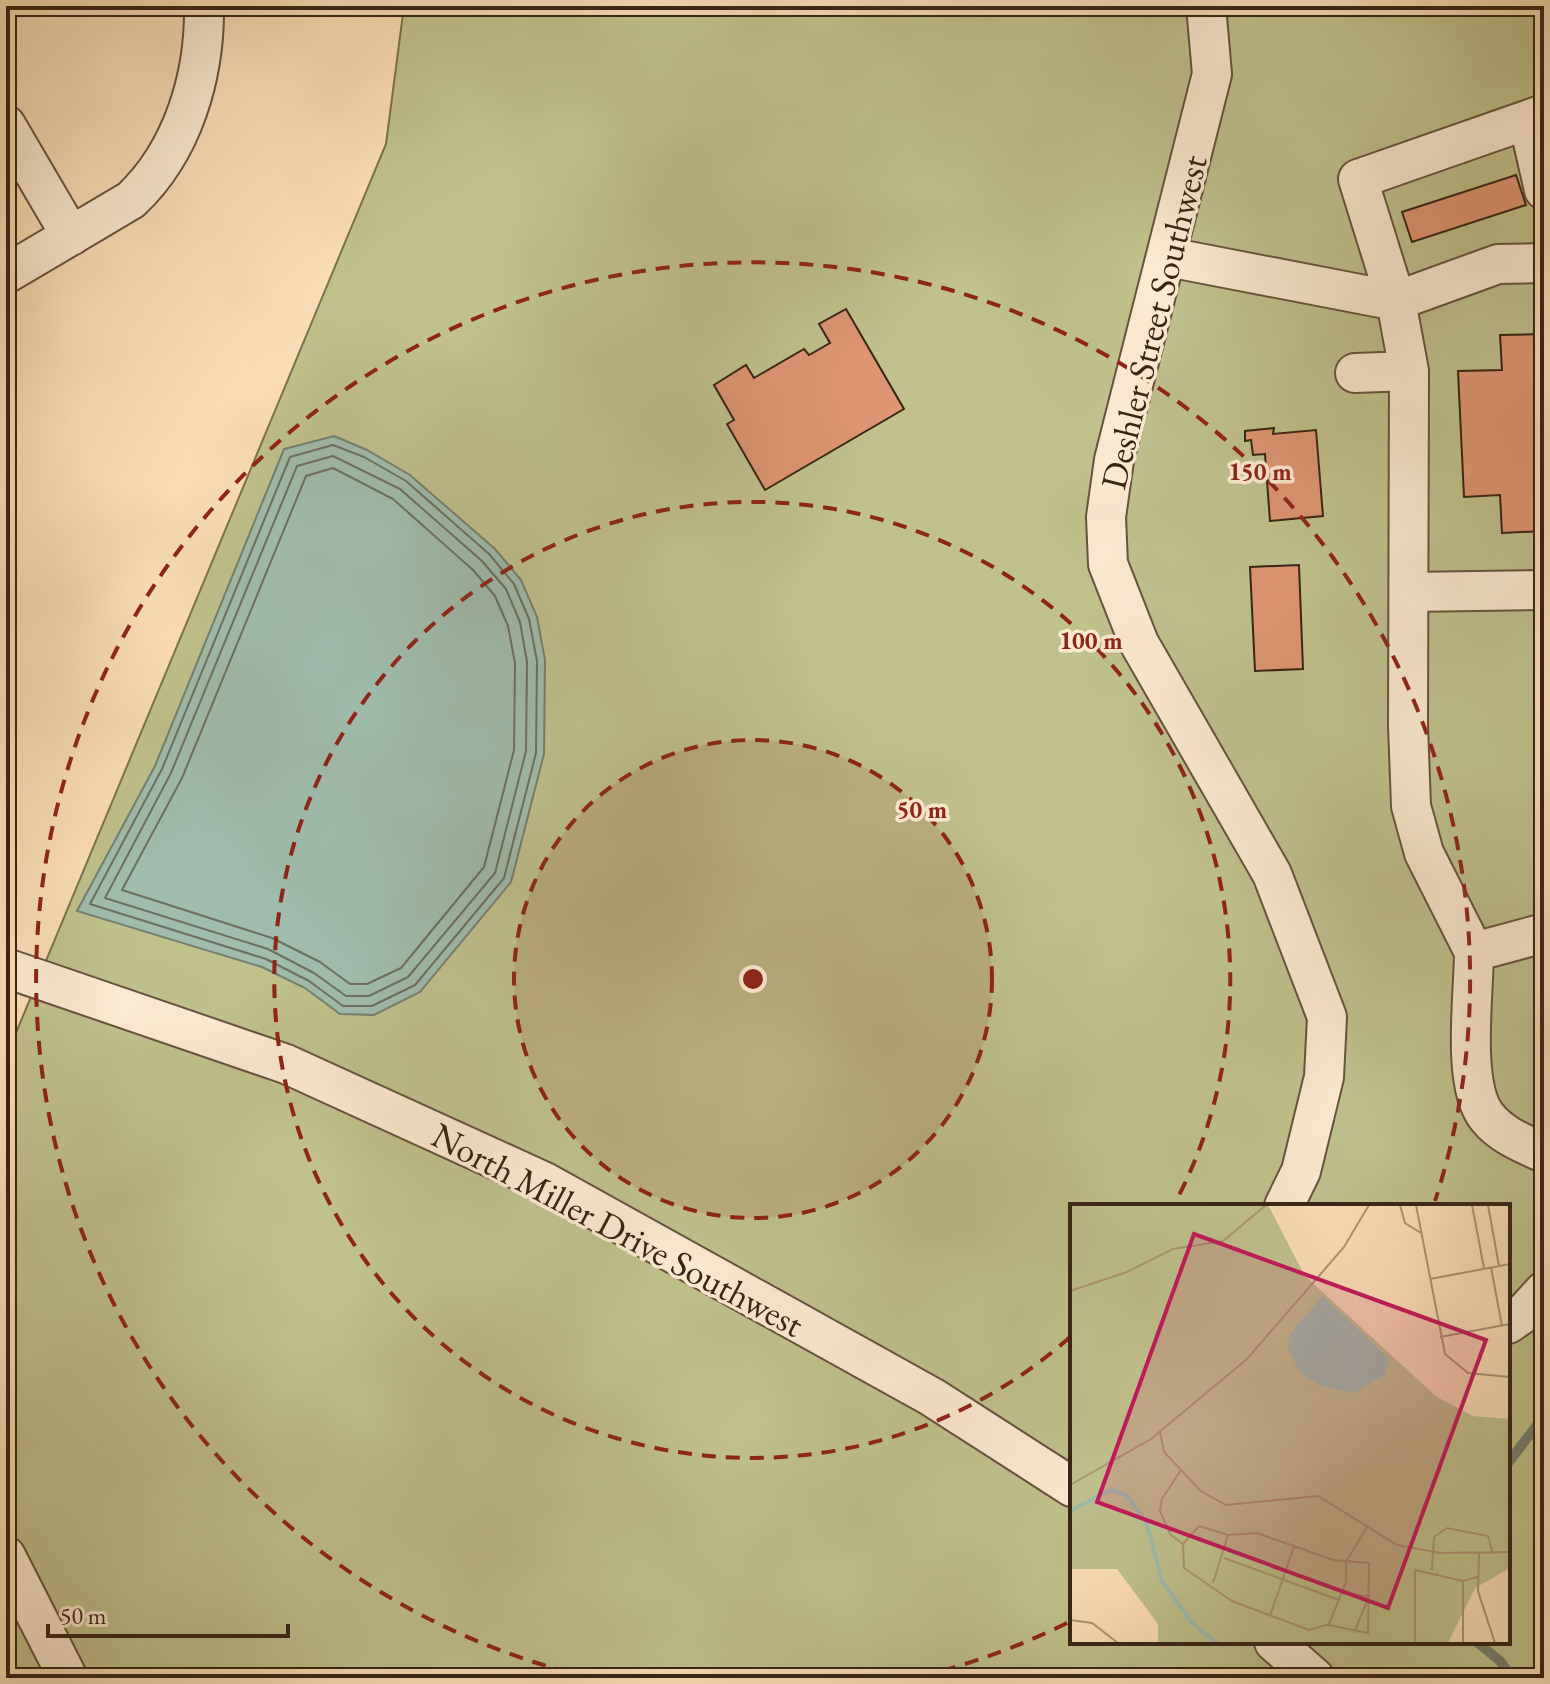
<svg xmlns="http://www.w3.org/2000/svg" width="1550" height="1684" viewBox="0 0 1550 1684" font-family="'EB Garamond',serif">
<style>
.green{fill:#c0c18d;stroke:#7c7250;stroke-width:2;fill-rule:evenodd}
.water{fill:#9fbcac;stroke:#757f6f;stroke-width:2}
.lines{fill:none;stroke-linecap:round;stroke-linejoin:round}
.shore{stroke:#6b7060;stroke-width:2}
.stream{stroke:#757f6f;stroke-width:10}
.building{fill:#de9573;stroke:#372414;stroke-width:2}
.minor-casing{stroke:#68523d;stroke-width:42}
.minor{stroke:#fcead0;stroke-width:38}
.ring{fill:none;stroke:#8f2418;stroke-width:4;stroke-dasharray:14 10}
.labels{text-anchor:middle;stroke-width:7;stroke-linejoin:round;paint-order:stroke}
.street-label{font-size:36px;fill:#372414;stroke:#fcead0}
.inset-river{fill:none;stroke:#9fbcac;stroke-width:4}
.inset-road{fill:none;stroke:#ad9476;stroke-width:2}
.view{fill:#c2185b;fill-opacity:0.15;stroke:#c2185b;stroke-width:4}
.inset-edge{fill:none;stroke:#372414;stroke-width:4}
.centre{fill:#8f2418;stroke:#fcead0;stroke-width:4}
.ring-label{font-size:24px;text-anchor:middle;font-weight:bold;fill:#8f2418;stroke:#fcead0;stroke-width:7;stroke-linejoin:round;paint-order:stroke}
</style>
<rect width="100%" height="100%" fill="#fbdeb7"/>
<filter id="stains"><feTurbulence type="fractalNoise" baseFrequency=".0025" numOctaves="4"/><feColorMatrix values="0 0 0 0 .2 0 0 0 0 .09 0 0 0 0 .02 0 0 0 .5 -.17"/></filter>
<radialGradient id="worn" r=".72"><stop offset=".6" stop-color="#630" stop-opacity="0"/><stop offset="1" stop-color="#630" stop-opacity=".3"/></radialGradient>
<!-- green -->
<path class="green" d="M404,6h1140v1672h-1538v-630l7,-8 373,-896zM1072,1206h436v436h-436z"/>
<!-- water -->
<path class="water" d="M334,436l33,14 43,25 85,74 26,31 16,37 8,43 -1,94 -33,128 -91,110 -46,23 -34,-1 -35,-26 -43,-21 -185,-56 78,-145 129,-317z"/>
<g class="lines">
<!-- shore -->
<path class="shore" d="M333,445l31,12 42,24 83,73 25,30 15,35 8,42 -1,92 -32,125 -89,107 -43,21h-29l-34,-25 -43,-22 -176,-55 72,-135 128,-312z
M333,456l67,33 82,72 24,28 14,33 7,40 -1,89 -31,122 -87,104 -39,19h-23l-32,-23 -46,-24 -163,-51 66,-125 126,-307z
M333,468l60,31 80,71 22,26 13,30 7,37 -1,87 -30,117 -83,101 -34,16h-17l-30,-22 -48,-24 -150,-48 60,-112 124,-302z"/>
<!-- stream -->
<path class="stream" d="M1508,1463l36,-47
M1477,1642l23,19 12,17"/>
</g>
<!-- building -->
<path class="building" d="M1516,175l10,30 -114,37 -10,-30z
M846,309l58,100 -139,81 -38,-66 7,-4 -20,-35 32,-20 8,13 50,-29 5,6 21,-12 -11,-19z
M1543,334l1,197 -42,2 -2,-38 -36,2 -6,-126 44,-1 -2,-35z
M1274,428l-1,6 43,-4 7,86 -53,5 -5,-67 -12,1 -2,-15 -6,1v-10z
M1299,565l4,104 -48,2 -5,-104z"/>
<g class="lines">
<defs>
<path id="minor" d="M1206,6l6,68 -98,386 -8,57 2,47 31,79 133,231 55,143 -3,60 -23,94 -17,35
M1544,121l-16,-1 16,70
M6,125l65,111
M1168,257l228,44 102,-37 46,-1
M6,274l125,-74c52,-49 74,-124 73,-194
M1355,373l54,-2
M1410,592l134,-2
M1544,933l-70,19c0,41 -13,133 13,165 14,18 37,27 57,36
M1474,952l-50,-99 -13,-47 -3,-81 1,-354 -13,-70 -38,-122 186,-65
M6,968l280,96 259,118 387,215 140,90
M1508,1324l16,-11 20,-22
M6,1556l62,122
M1274,1642l41,36"/>
</defs>
<!-- minor casing -->
<use href="#minor" class="minor-casing"/>
<!-- minor -->
<use href="#minor" class="minor"/>
</g>
<!-- distance rings -->
<circle cx="753" cy="979" r="239" fill="#8f2418" fill-opacity=".12"/>
<g class="ring">
<circle cx="753" cy="979" r="239"/>
<path d="M1070 1337A478 478 0 1 1 1175 1203"/>
<path d="M1067 1623A717 717 0 0 1 914 1678M592 1678A717 717 0 1 1 1435 1201"/>
</g>
<g class="labels">
<!-- street labels -->
<g class="street-label">
<text transform="translate(1153 322) rotate(-76)" y="13">Deshler Street Southwest</text>
<text transform="translate(618 1229) rotate(28)" y="13">North Miller Drive Southwest</text>
</g>
</g>
<!-- overview -->
<g transform="translate(1070 1204)">
<rect width="440" height="440" fill="#fbdeb7"/>
<path d="M0,1h198l37,71 132,121 36,19 37,3v149l-35,20 -27,55h-290v-19l-41,-55h-47z" fill="#c0c18d"/>
<path d="M253,92l67,64 -5,15 -32,18 -32,-7 -20,-13 -13,-23 1,-15z" fill="#9fbcac"/>
<path class="inset-river" d="M0,307l41,-21 16,5 20,29 15,57 31,43 25,19"/>
<path class="inset-road" d="M330,1l5,18 16,10M346,1l29,149 23,19 42,4M402,1l12,63M418,1l11,61M421,63l11,59M360,75l80,-15M0,87l57,-19 46,-23 50,-8 43,-36M370,133l70,-13M90,228l4,20 37,39 25,14 92,-9 79,49 43,8 70,-1M111,266l-19,29 -2,12 10,23 13,10 1,24 48,33 77,29 20,-6 17,-42v-20l22,-37M0,281l81,-46 96,-80 97,-112 25,-42M158,331l29,-2 76,27 36,3 -1,70 -40,-8M113,340l16,-18 29,9 -15,48M409,350l-1,37 17,52M154,354l115,42M362,366l2,-33 13,-9 41,8 5,18M272,389l27,3 -15,37M200,412l24,-70M0,416l22,3 26,20M345,439v-73l48,11 14,-4M393,439v-62"/>
<path class="view" d="M124,30l292,106 -98,268 -291,-106z"/>
<rect width="440" height="440" class="inset-edge"/>
</g>
<circle cx="753" cy="979" r="12" class="centre"/>
<g class="ring-label">
<text x="1260" y="480">150 m</text>
<text x="1091" y="649">100 m</text>
<text x="922" y="818">50 m</text>
</g>
<!-- margin -->
<rect width="1550" height="1684" fill="none" stroke="#fbdeb7" stroke-width="32"/>
<rect x="8" y="8" width="1534" height="1668" fill="none" stroke="#372414" stroke-width="4"/>
<rect x="16" y="16" width="1518" height="1652" fill="none" stroke="#372414" stroke-width="2"/>
<!-- scale -->
<path d="M48 1624v12h240v-12" fill="none" stroke="#372414" stroke-width="4"/>
<text x="60" y="1624" font-size="24" fill="#372414" stroke="#fcead0" stroke-width="6" paint-order="stroke">50 m</text>
<rect width="100%" height="100%" filter="url(#stains)"/>
<rect width="100%" height="100%" fill="url(#worn)"/>
</svg>
